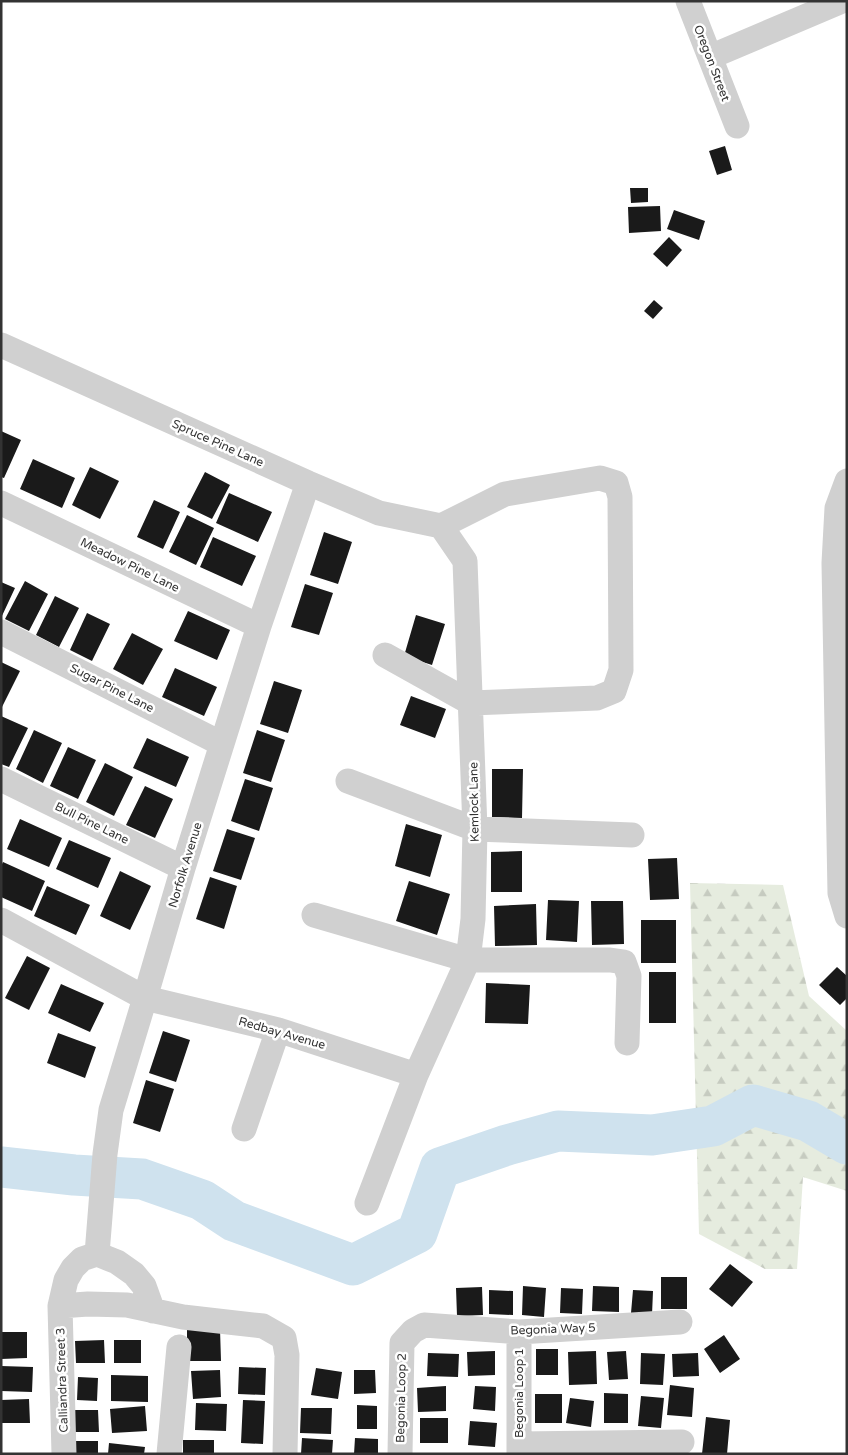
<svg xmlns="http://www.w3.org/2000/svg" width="848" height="1455" viewBox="0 0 848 1455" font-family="'Varela Round',sans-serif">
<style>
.forest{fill:url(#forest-firs)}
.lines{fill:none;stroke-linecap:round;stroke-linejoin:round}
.river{stroke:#cfe2ee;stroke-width:41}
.building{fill:#1a1a1a}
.minor{stroke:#d0d0d0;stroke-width:25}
.labels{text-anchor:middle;stroke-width:5;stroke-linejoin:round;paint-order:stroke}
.street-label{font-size:12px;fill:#333;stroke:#fff}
</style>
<defs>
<pattern id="forest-firs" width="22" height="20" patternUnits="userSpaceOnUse" patternTransform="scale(1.25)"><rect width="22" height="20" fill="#e6ecdf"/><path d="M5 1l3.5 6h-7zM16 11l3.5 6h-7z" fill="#c6cbc0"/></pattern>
</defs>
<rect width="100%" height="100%" fill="#fff"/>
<!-- forest -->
<path class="forest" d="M690,883l93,2 26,111 38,35v160l-44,-14 -6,92h-32l-66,-35z"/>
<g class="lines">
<!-- river -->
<path class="river" d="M1,1167l73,8 68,4 60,21 32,21 119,44 64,-32 23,-65 67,-23 51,-14 94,4 61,-9 40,-21 55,16 39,23"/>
</g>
<!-- building -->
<path class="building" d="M725,146l7,24 -15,5 -8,-24z
M630,188h18v14l-17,1z
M660,206l1,25 -32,2 -1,-26z
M674,210l31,11 -6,19 -32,-11z
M669,237l13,13 -15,17 -14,-13z
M654,300l9,8 -10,11 -9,-8z
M1,431l20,9 -17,38 -3,-1z
M33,459l42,19 -13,30 -42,-19z
M90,467l29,14 -19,38 -28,-14z
M205,472l25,13 -18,34 -25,-12z
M229,493l43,19 -14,30 -42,-19z
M154,500l26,12 -17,37 -26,-12z
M187,515l27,13 -18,37 -27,-13z
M324,532l28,10 -14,42 -28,-9z
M213,537l43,19 -14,30 -42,-19z
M25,581l23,13 -19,37 -24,-12z
M1,582l14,6 -14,30z
M305,584l28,9 -14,42 -28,-8z
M55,596l24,12 -20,39 -23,-12z
M188,611l42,19 -13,30 -43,-19z
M87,613l23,11 -18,37 -22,-11z
M416,615l29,9 -13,41 -28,-9z
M132,633l31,16 -20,36 -30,-16z
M1,662l19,9 -19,38z
M175,668l42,19 -13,29 -42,-19z
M274,681l28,9 -14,43 -28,-9z
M411,696l35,13 -11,29 -35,-13z
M1,716l27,12 -19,39 -8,-3z
M34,730l28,13 -19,40 -27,-14z
M257,730l28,10 -14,42 -28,-9z
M147,738l42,19 -13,30 -43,-19z
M68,747l28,13 -18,39 -28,-13z
M105,763l28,14 -19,39 -28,-14z
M492,769h31l-1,49 -30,-1z
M245,779l28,9 -14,43 -28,-10z
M145,786l28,13 -18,39 -29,-13z
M20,819l42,19 -13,29 -42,-18z
M406,824l36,11 -12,42 -35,-11z
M227,829l28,9 -14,42 -28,-9z
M69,840l42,18 -13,30 -42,-19z
M522,851v41h-31v-40z
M677,858l2,41 -29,1 -2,-41z
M3,862l42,19 -13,30 -31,-14v-31z
M120,871l31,15 -21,44 -30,-14z
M210,877l27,9 -13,43 -28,-10z
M409,881l41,13 -13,41 -41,-14z
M47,886l43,19 -14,30 -42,-19z
M548,900l31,1 -2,41 -31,-2z
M591,901h32l1,43 -32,1z
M536,904l1,41 -42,1 -1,-40z
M641,920h35v43h-35z
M27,956l23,12 -21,42 -24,-12z
M837,967l10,9v22l-7,7 -21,-20z
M649,972h27v51h-27z
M486,983l44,2 -2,39 -43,-1z
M61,984l43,19 -14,29 -42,-19z
M163,1031l27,9 -14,42 -27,-9z
M58,1033l38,14 -11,31 -38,-15z
M146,1080l28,9 -14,43 -27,-9z
M730,1264l23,18 -21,25 -23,-18z
M661,1277h26v32h-26z
M523,1286l23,2 -2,29 -22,-2z
M593,1286l26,1v25l-27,-1z
M482,1287l1,28 -26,1 -1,-28z
M561,1288l22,1 -1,25 -22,-1z
M489,1290l24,1v24l-24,-1z
M633,1290l20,1 -1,24 -21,-2z
M187,1329h33l1,32h-34z
M1,1332h26v26l-26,1z
M724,1335l16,24 -20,14 -16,-24z
M104,1340l1,23h-29l-1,-22z
M114,1340h27v23h-27z
M536,1349h22v26h-22z
M495,1351v24l-27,1 -1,-24z
M596,1351l1,33 -28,1 -1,-33z
M626,1351l2,28 -19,1 -2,-28z
M428,1353l31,1 -1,23 -31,-1z
M641,1353l24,1 -2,31 -23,-1z
M698,1353l1,23 -26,1 -1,-23z
M1,1366l32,1 -1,25 -31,-1z
M239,1367l27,1 -1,27 -27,-1z
M316,1368l26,4 -4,27 -27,-4z
M220,1370l1,27 -28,2 -2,-28z
M354,1370h21l1,23 -22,1z
M111,1375l37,1v26l-37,-1z
M78,1377l20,1 -1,23 -20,-1z
M670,1385l24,3 -2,29 -25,-2z
M446,1386v25l-28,1 -1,-24z
M475,1386l21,1 -1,24 -22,-2z
M604,1393l24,1v29h-24z
M535,1394h27v29h-27z
M641,1396l23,2 -3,30 -23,-2z
M570,1398l24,3 -3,26 -25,-4z
M29,1399l1,24h-28l-1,-23z
M243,1400l22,1 -2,43 -22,-1z
M196,1403l31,1 -1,27 -31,-1z
M357,1405l20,1v23h-20z
M145,1406l2,25 -35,2 -2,-24z
M301,1408h31l-1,26 -31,-1z
M74,1410h24l1,22h-24z
M706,1417l24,3 -3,34h-25z
M420,1418h28v25h-28z
M470,1421l27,2 -2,24 -27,-2z
M302,1438l31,2 -1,14h-31z
M355,1438l23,1v15h-24z
M183,1440h31v14h-31z
M75,1441h23v13h-23z
M109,1443l36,4 -1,7h-36z"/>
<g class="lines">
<!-- minor -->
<path class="minor" d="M688,1l49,125
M710,57l132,-56
M1,345l307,138 71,30 62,13
M847,481l-10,27 -3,55 6,330 7,23
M1,503l258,123
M1,632l221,112
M385,655l86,48 126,-5 17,-7 7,-21 -1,-173 -4,-14 -16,-5 -95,16 -64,32
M1,779l182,89
M348,781l127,48 157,6
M314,915l154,45h142l14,2 5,14 -2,67
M1,920l144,78 133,32 138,45
M244,1129l34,-99
M367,1203l49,-128 52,-115 5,-41 2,-90 -10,-268 -24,-35
M97,1254l8,-100 6,-44 34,-112 38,-130 76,-242 49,-143
M60,1306l28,-2 39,1 56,12 80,9 21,12 3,17 -2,99
M519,1444l163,-2
M64,1454l-4,-148 6,-26 7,-12 9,-9 15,-5 20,8 17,12 10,12 9,25
M169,1454l10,-107
M400,1454l2,-111 11,-12 11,-6 95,7 161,-10
M519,1454v-122"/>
</g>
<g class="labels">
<!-- street labels -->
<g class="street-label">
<text transform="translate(712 63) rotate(69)" y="4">Oregon Street</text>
<text transform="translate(218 443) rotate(24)" y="4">Spruce Pine Lane</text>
<text transform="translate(130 565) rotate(26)" y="4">Meadow Pine Lane</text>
<text transform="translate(112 688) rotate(27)" y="4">Sugar Pine Lane</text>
<text transform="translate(474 802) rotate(-91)" y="4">Kemlock Lane</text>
<text transform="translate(92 823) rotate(26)" y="4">Bull Pine Lane</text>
<text transform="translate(185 865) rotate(-73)" y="4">Norfolk Avenue</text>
<text transform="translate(282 1033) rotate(16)" y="4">Redbay Avenue</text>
<text transform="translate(553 1329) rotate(-2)" y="4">Begonia Way 5</text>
<text transform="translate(62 1380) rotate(-92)" y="4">Calliandra Street 3</text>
<text transform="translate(519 1393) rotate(-90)" y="4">Begonia Loop 1</text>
<text transform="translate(401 1398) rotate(-89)" y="4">Begonia Loop 2</text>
</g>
</g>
<!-- border -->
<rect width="848" height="1455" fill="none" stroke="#333333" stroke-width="5"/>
</svg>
